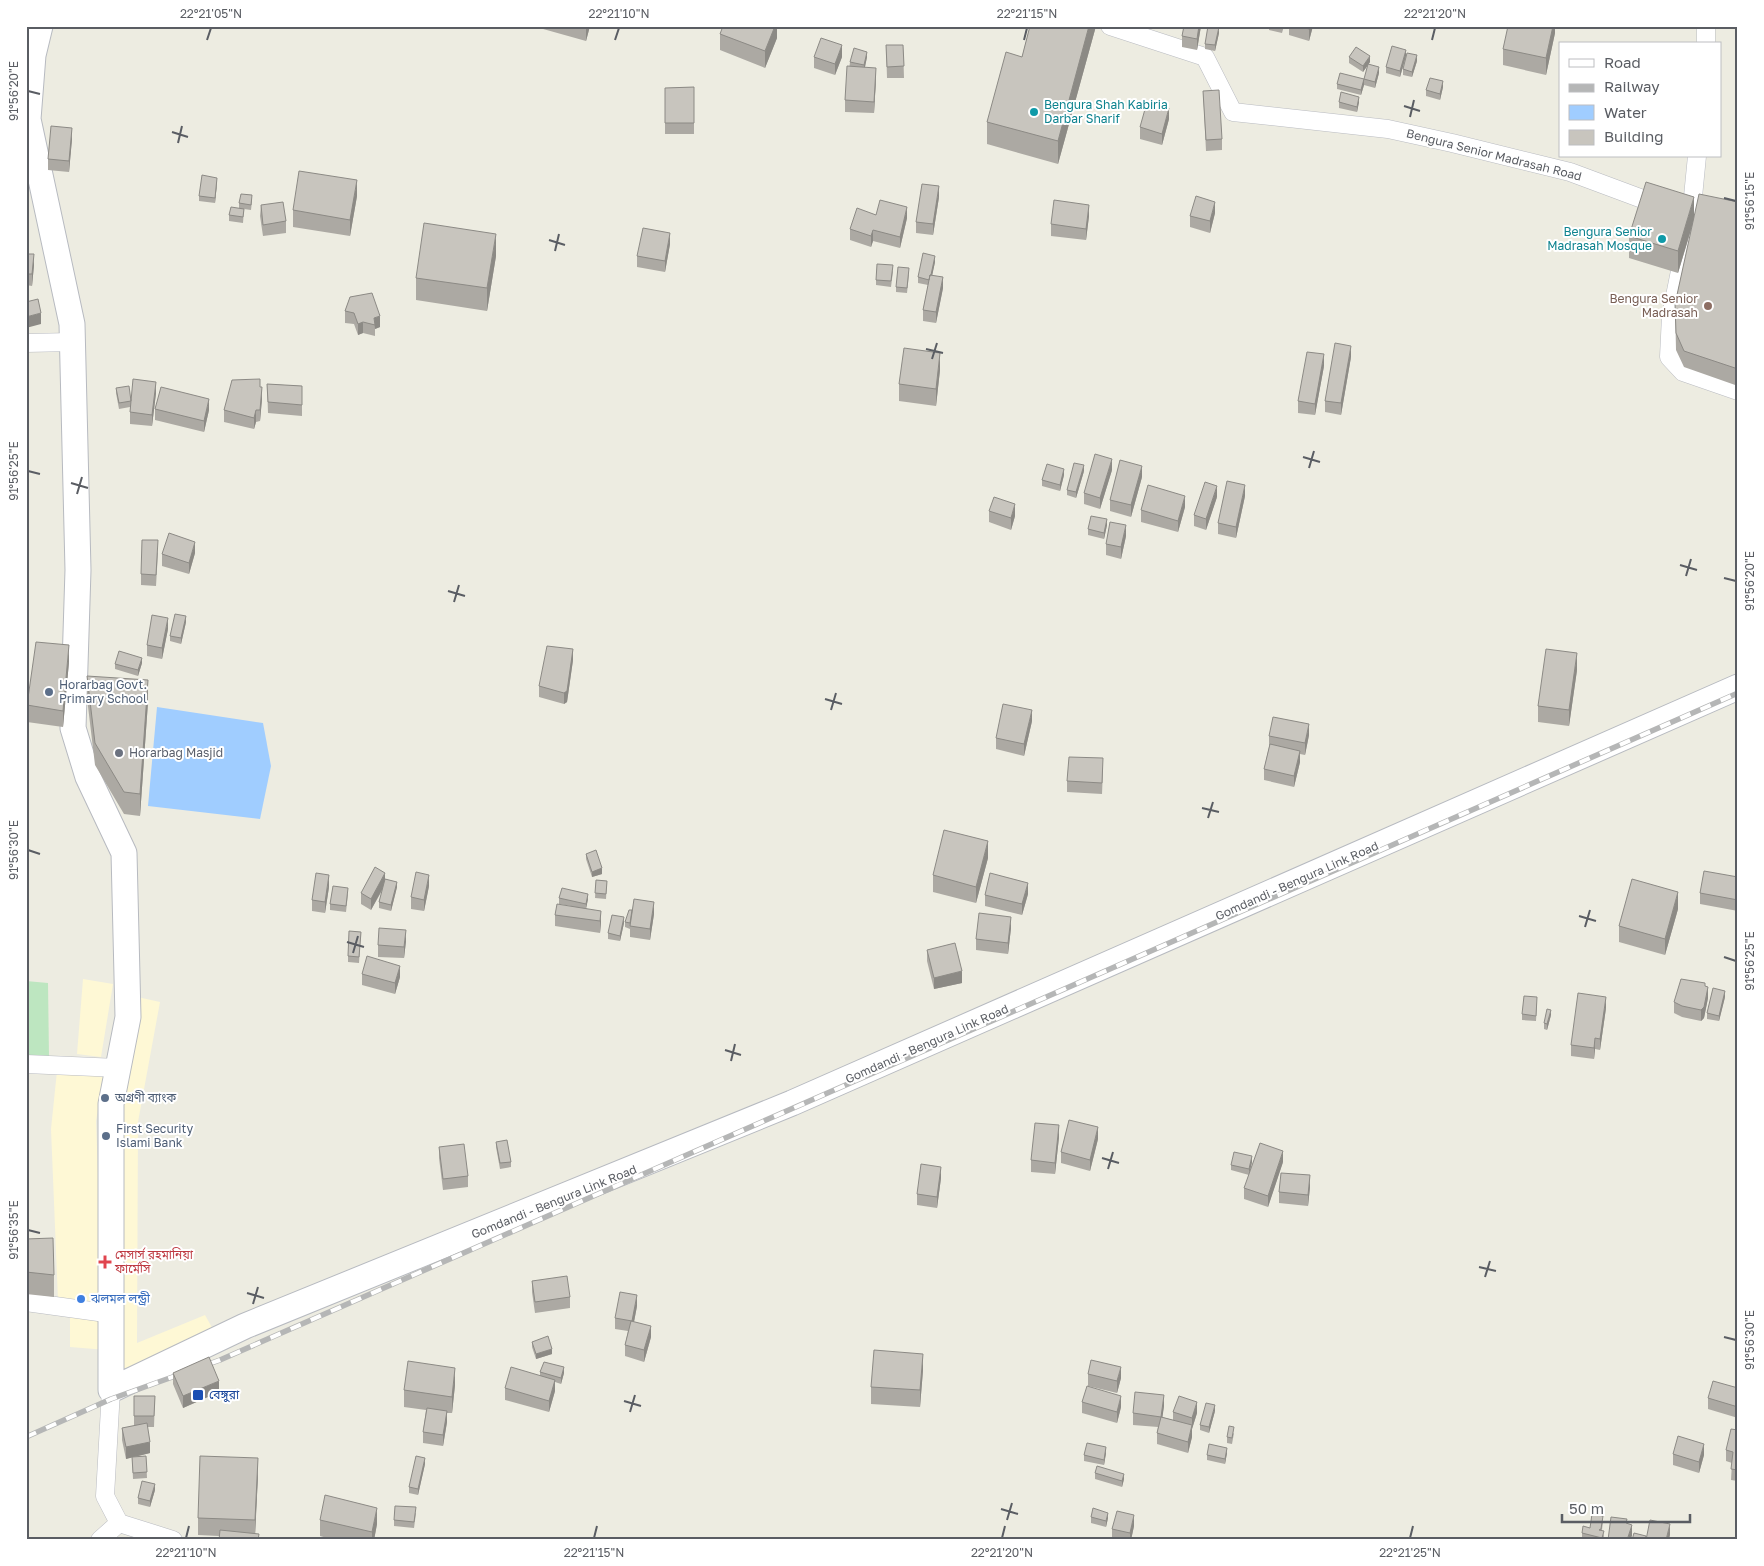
<svg xmlns="http://www.w3.org/2000/svg" width="1764" height="1566" viewBox="0 0 1764 1566" font-family="'Golos Text','Noto Sans Bengali',sans-serif">
<style>
.commercial{fill:#fef8d5}
.green{fill:#bde6c0}
.water{fill:#a0cdff}
.lines{fill:none;stroke-linecap:round;stroke-linejoin:round}
.street-casing{stroke:#b9bbc1;stroke-width:19}
.secondary-casing{stroke:#b7bac0;stroke-width:27}
.street{stroke:#fff;stroke-width:18}
.secondary{stroke:#fff;stroke-width:25}
.rail-casing{stroke:#b5b6b6;stroke-width:5.5}
.rail{stroke:#fff;stroke-width:4;stroke-dasharray:11;stroke-linecap:butt}
.wall{fill:#aca9a3}
.shaded-wall{fill:#8c8a85}
.building{fill:#c8c5be;stroke:#8c8a85}
.ticks{fill:none;stroke:#5a5d63;stroke-width:2}
.culture-dot{fill:#0f9aa8;stroke:#fff;stroke-width:2}
.education-dot{fill:#8d6e63;stroke:#fff;stroke-width:2}
.service-dot{fill:#5c6f8a;stroke:#fff;stroke-width:2}
.worship-dot{fill:#6b7280;stroke:#fff;stroke-width:2}
.health-dot{fill:#e0444e;stroke:#fff;stroke-width:2}
.shop-dot{fill:#3f7fe0;stroke:#fff;stroke-width:2}
.transit-dot{fill:#1a4fb4;stroke:#fff;stroke-width:2}
.labels{text-anchor:middle;stroke-width:4;stroke-linejoin:round;paint-order:stroke}
.culture-label{font-size:12px;fill:#0d838f;stroke:#fff;text-anchor:start}
.street-label{font-size:12px;fill:#5a5d63;stroke:#fff}
.education-label{font-size:12px;fill:#785e54;stroke:#fff;text-anchor:end}
.service-label{font-size:12px;fill:#4e5e75;stroke:#fff;text-anchor:start}
.worship-label{font-size:12px;fill:#5b616d;stroke:#fff;text-anchor:start}
.health-label{font-size:12px;fill:#be3a42;stroke:#fff;text-anchor:start}
.shop-label{font-size:12px;fill:#366cbe;stroke:#fff;text-anchor:start}
.transit-label{font-size:12px;fill:#164399;stroke:#fff;text-anchor:start}
.neatline{fill:none;stroke:#5a5d63;stroke-width:2}
.ticks-label{font-size:12px;text-anchor:middle;fill:#5a5d63}
</style>
<rect width="100%" height="100%" fill="#edece1"/>
<!-- commercial -->
<path class="commercial" d="M83,979l30,5 -12,73 -24,-3z
M133,996l27,6 -22,120 -1,221 68,-28 9,16 -98,46 1,-274z
M57,1071l47,4 -8,46 7,184 -45,-5 -7,-171z
M70,1315l35,4 2,31 -37,-3z"/>
<!-- green -->
<path class="green" d="M26,981l22,2 1,74 -23,-1z"/>
<!-- water -->
<path class="water" d="M157,707l106,16 8,43 -11,53 -112,-13z"/>
<g class="lines">
<defs>
<path id="street" d="M1110,26l95,31 28,55 155,17 64,14 118,29 94,35
M1706,26v18
M1691,217l6,-61
M1688,231l-17,85 -2,41 14,15 55,19
M26,343l46,-1
M26,1064l92,4
M26,1302l87,12
M111,1390l-6,106 14,27 54,17
M100,1540l19,-17"/>
<path id="secondary" d="M40,26l-7,29 -5,64 44,205 6,246 -5,158 15,49 36,76 4,164 -17,87v286l134,-64 547,-223 946,-416"/>
</defs>
<!-- street casing -->
<use href="#street" class="street-casing"/>
<!-- secondary casing -->
<use href="#secondary" class="secondary-casing"/>
<!-- street -->
<use href="#street" class="street"/>
<!-- secondary -->
<use href="#secondary" class="secondary"/>
<defs>
<path id="rail" d="M26,1437l85,-38 109,-39 1518,-667"/>
</defs>
<!-- rail casing -->
<use href="#rail" class="rail-casing"/>
<!-- rail -->
<use href="#rail" class="rail"/>
</g>
<!-- wall -->
<path class="wall" d="M536,26h54l-4,15 -50,-14z
M777,26v12l-12,30 -45,-18v-16z
M1030,26h66l-38,138 -71,-20v-22l35,-65z
M1184,26h17l-4,24 -15,-3v-11z
M1253,26h7l-1,3 -6,-1z
M1269,26h15l-2,7 -13,-3z
M1289,26h24l-4,15 -20,-6z
M1555,26v7l-9,42 -43,-10v-16z
M1219,33l-4,18 -10,-2v-5z
M886,45h17l1,33h-17z
M1406,56l-6,21 -14,-4v-6z
M814,57h28l-7,18 -21,-7z
M867,57l-2,10 11,12 -2,34 -29,-1v-12l5,-38z
M1349,57l21,5 -7,10 -14,-9z
M1417,61l-5,16 -9,-2v-6z
M1379,73l-4,15 -11,-3 -3,10 -24,-6v-5l27,-5z
M694,87v47h-29v-46z
M1443,87l-3,13 -14,-4v-6z
M1203,91l19,48v11l-16,1z
M1339,102h20l-2,10 -18,-4z
M1169,119l-7,26 -22,-6v-12z
M72,139l-3,33 -21,-2v-11z
M217,183l-2,20 -16,-2v-5z
M357,196l-7,40 -57,-9v-17z
M939,197l-6,38 -17,-2v-11z
M252,201l-1,9 -7,-1 -1,14 -14,-2v-6l10,-7v-5z
M1738,202v184l-54,-19 -8,-17 -1,-46 18,-80 -15,49 -49,-15v-22l65,-19z
M261,205l25,16v12l-23,3 -3,-20z
M1215,213l-5,20 -20,-6v-11z
M876,215l31,3 -7,30 -27,-7 -2,6 -21,-7v-11z
M1089,216l-3,24 -35,-4v-12z
M670,244l-5,28 -28,-5v-11z
M26,254l8,11 -2,21 -6,-1z
M496,256l-9,55 -71,-11v-22z
M935,262l-3,13 11,13 -7,35 -13,-2v-11l5,-25 -10,-2v-6z
M893,271l-2,16 -15,-2v-5z
M909,274l-2,19 -11,-1v-5z
M350,297l30,30 -5,2v7l-12,-3 -5,2 -4,-11 -9,-1v-12z
M1351,357l-10,58 -16,-3v-11z
M1324,366l-9,49 -17,-2v-12z
M940,370l-4,36 -37,-5v-17z
M267,384l35,2v30l-34,-3z
M260,387l2,12 -2,22 -4,1 -2,7 -30,-7v-12z
M116,388l15,11 25,-6 -4,33 -22,-2v-17l-11,2 -3,-16z
M155,409l54,1 -5,22 -49,-12z
M1112,470l-12,39 -16,-5v-11z
M1084,471l-8,27 -9,-3v-5z
M1064,475l-4,16 -18,-5v-6z
M1142,477l-11,40 -21,-6v-11z
M1245,496l-9,42 -18,-4v-11z
M1217,497l-11,33 -12,-4v-11z
M1185,507l-7,25 -37,-10v-12z
M989,511l26,5 -4,14 -22,-8z
M1107,525l-3,14 -16,-4v-6z
M1126,536l-5,23 -15,-4v-11z
M158,552l-2,34 -15,-1v-11z
M195,553l-6,21 -27,-8v-12z
M186,622l-5,22 -11,-3v-5z
M168,629l-6,30 -15,-3v-11z
M573,660l-6,42 -3,2 -25,-7v-11z
M69,662l-6,65 -36,-5v-17z
M142,663l-4,13 -23,-7v-5z
M1577,670l-8,56 -31,-4v-16z
M87,676l61,26 -8,114 -16,-2 -29,-49 -8,-67z
M1032,721l-8,35 -28,-7v-11z
M1309,735l-4,20 -5,-1v8l-6,25 -30,-7v-11l5,-22v-11z
M1103,770l-1,24 -35,-2v-11z
M586,854l16,20 -10,3 -6,-18z
M988,858l-12,45 -43,-11v-17z
M1738,877v34l-38,-7v-11z
M385,879l12,8 -6,24 -12,-3v-6l4,-13 -12,21 -10,-6v-11z
M596,880l11,1 -1,18 -11,-1z
M429,886l-5,25 -13,-2v-12z
M329,887l-4,26 -13,-2v-11z
M348,894l-2,18 -16,-2v-6z
M1028,894l-6,21 -37,-9v-11z
M559,898l29,1 -2,9 15,14 -1,11 -45,-7v-11l16,-9 -12,-2z
M1678,909l-13,46 -46,-13v-16z
M654,914l-4,26 -20,-3v-8l-5,-2v-5z
M624,923l-4,18 -12,-2v-6z
M1011,928l-3,26 -32,-4v-11z
M361,932l-2,31 -11,-1v-6z
M406,941l-2,17 -26,-1v-12z
M927,950l35,33 -28,6 -7,-28z
M362,974l38,3 -5,17 -33,-9z
M1705,986l3,12 -4,20 -3,3 -19,-4 -8,-4v-11z
M1725,997l-6,24 -12,-2v-6z
M1537,1003l-1,18 -14,-1v-6z
M1606,1008l-6,42 -5,-1 -1,10 -23,-3v-11z
M1551,1015l-4,15 -3,-1v-6z
M1059,1137l-4,37 -24,-2v-12z
M1098,1139l-8,32 -29,-8v-11z
M496,1142l15,20v5l-11,2 -4,-22z
M439,1147l29,29v11l-25,3 -4,-32z
M1252,1162l-3,13 -18,-5v-5z
M1283,1162l-15,45 -24,-8v-11z
M941,1178l-4,30 -20,-3v-11z
M1310,1187l-2,19 -29,-3v-11z
M26,1239l28,36v22l-28,-3z
M532,1281l38,16v11l-35,5 -3,-21z
M637,1306l-3,16 17,15 -7,25 -19,-6v-11l3,-14 -13,-2v-11z
M532,1342l20,12 -16,5 -4,-12z
M923,1370l-3,37 -49,-3v-17z
M540,1372l24,1 -3,11 -6,-2v9l-6,21 -44,-12v-12l35,-12z
M173,1373l46,19 -36,16 -10,-24z
M1088,1374l33,4 -4,15 -29,-7z
M455,1385l-3,28h-5v9l-4,24 -20,-3v-11l3,-22 -22,-3v-17z
M1738,1388v30l-30,-9v-11z
M134,1396h21l-1,31h-7l3,26 -16,4 12,-1 1,22 -14,1 -1,-22 -6,2 -4,-19v-12l12,-2z
M1082,1402l39,5 -4,16 -35,-10z
M1164,1406l-2,11 11,3v-8l24,1 -5,16v8l-4,16 -31,-9v-11l1,-6 -25,-2v-12z
M1215,1411l-6,22 -9,-3v-5z
M1738,1430v51l-7,-1 1,-17 -6,-2v-11z
M1234,1433l-2,11 -5,-1v-6z
M1106,1453l-2,12 -20,-4v-6z
M1227,1453l-2,11 -18,-4v-5z
M1673,1454l31,1 -5,18 -26,-8z
M425,1464l-7,31 -9,-2v-6z
M1095,1473l29,6 -2,8 -27,-8z
M258,1475l-3,58 4,7 -40,-4 -21,-1v-17z
M155,1490l-5,17 -12,-3v-6z
M416,1513l-2,15 -20,-2v-6z
M1091,1517l17,1 -2,9 -15,-4z
M320,1520l57,4 -3,16h-40l-14,-4z
M1603,1521l-1,9 2,6 -1,4h-16l-5,-1v-6l8,-5z
M1134,1526l-3,14h-19v-11z"/>
<!-- shaded-wall -->
<path class="shaded-wall" d="M586,26h4l-4,15z
M775,26h2v12l-12,30v-17z
M1089,26h7l-38,138v-23z
M1199,26h2l-4,24v-11z
M1310,26h3l-4,15v-12z
M1553,26h2v7l-9,42v-17z
M1219,27v6l-4,18v-6z
M842,45v12l-7,18v-11z
M1406,50v6l-6,21v-6z
M867,52v5l-3,14v-6z
M1417,55v6l-5,16v-5z
M1370,56v6l-7,10v-6z
M1379,67v6l-4,15v-6z
M876,68v11l-2,34v-11z
M1364,79v6l-3,10v-5z
M1443,81v6l-3,13v-6z
M1359,97v5l-2,10v-5z
M1169,108v11l-7,26v-11z
M72,128v11l-3,33v-11z
M217,178v5l-2,20v-5z
M357,180v16l-7,40v-16z
M939,186v11l-6,38v-11z
M1694,197v22l-16,54v-22z
M1215,202v11l-5,20v-12z
M1089,205v11l-3,24v-11z
M907,207v11l-7,30v-11z
M873,230v11l-2,6v-11z
M670,233v11l-5,28v-11z
M496,234v22l-9,55v-23z
M34,254v11l-2,21v-12z
M935,256v6l-5,24v-6z
M943,277v11l-7,35v-11z
M41,313v11l-15,4v-11z
M380,316v11l-5,2 -1,-11z
M363,322v11l-5,2v-11z
M1351,346v11l-10,58v-12z
M940,353v17l-4,36v-17z
M1324,354v12l-9,49v-11z
M156,382v11l-4,33v-11z
M262,387v12l-2,22v-11z
M209,399v11l-5,22v-11z
M256,410v12l-2,7v-11z
M1112,459v11l-12,39v-11z
M1084,465v6l-8,27v-6z
M1142,466v11l-11,40v-12z
M1064,469v6l-4,16v-6z
M1245,485v11l-9,42v-11z
M1217,486v11l-11,33v-11z
M1185,496v11l-7,25v-11z
M1015,504v12l-4,14v-12z
M1107,519v6l-3,14v-6z
M1126,525v11l-5,23v-12z
M195,542v11l-6,21v-11z
M186,616v6l-5,22v-6z
M168,618v11l-6,30v-11z
M69,645v17l-6,65v-16z
M573,649v11l-6,42 -3,2v-11z
M1577,653v17l-8,56v-16z
M142,658v5l-4,13v-6z
M148,680v22l-8,114v-22z
M1032,710v11l-8,35v-12z
M1309,724v11l-4,20v-12z
M1300,751v11l-6,25v-11z
M988,841v17l-12,45v-16z
M602,868v6l-10,3v-5z
M385,873v11l-14,26v-11z
M329,875v12l-4,26v-11z
M429,875v11l-5,25v-11z
M397,882v5l-6,24v-6z
M1028,883v11l-6,21v-11z
M1678,892v17l-13,46v-16z
M588,894v5l-2,10v-5z
M654,902v12l-4,26v-11z
M601,911v11l-1,11v-12z
M624,917v6l-4,18v-5z
M1011,917v11l-3,26v-11z
M406,930v11l-2,17v-11z
M400,966v11l-5,17v-11z
M962,971v12l-28,6v-11z
M1708,987v11l-4,20 -3,3v-11z
M1725,991v6l-6,24v-5z
M1606,997v11l-6,42v-11z
M1551,1010v5l-4,15v-6z
M1595,1038v11l-1,10v-11z
M1059,1125v12l-4,37v-11z
M1098,1127v12l-8,32v-11z
M1283,1151v11l-15,45v-11z
M1252,1156v6l-3,13v-6z
M941,1167v11l-4,30v-11z
M1310,1175v12l-2,19v-11z
M637,1295v11l-5,26v-11z
M651,1326v11l-7,25v-12z
M552,1349v5l-16,5v-5z
M923,1354v16l-3,37v-17z
M564,1367v6l-3,11v-6z
M1121,1367v11l-4,15v-12z
M455,1368v17l-3,28v-16z
M555,1380v11l-6,21v-11z
M219,1381v11l-36,16v-12z
M1164,1395v11l-3,22v-11z
M1121,1396v11l-4,16v-11z
M1197,1402v11l-5,16v8l-4,16v-11l4,-16v-8z
M1215,1405v6l-6,22v-6z
M447,1411v11l-4,24v-11z
M150,1442v11l-24,6v-12z
M1704,1444v11l-5,18v-11z
M1106,1447v6l-2,12v-5z
M1227,1448v5l-2,11v-5z
M258,1458v17l-3,62v-17z
M425,1458v6l-7,31v-6z
M1124,1474v5l-2,8v-6z
M155,1484v6l-5,17v-6z
M377,1508v16l-3,16h-2v-8z
M1108,1513v5l-2,9v-6z
M1134,1515v11l-3,14h-1v-7z
M1670,1524v11l-1,5h-3z
M1632,1525v11l-2,4h-3z"/>
<!-- building -->
<path class="building" d="M723,26h52l-10,25 -45,-17z
M1030,26h59l-31,115 -71,-19 19,-70 16,5z
M1184,26h15l-2,13 -15,-3z
M1208,26l11,1 -4,18 -10,-1z
M1298,26h12l-1,3z
M1508,26h45l-7,32 -43,-9z
M821,38l21,7 -7,19 -21,-7z
M886,45h17l1,21 -17,1z
M1392,46l14,4 -6,21 -14,-4z
M1356,47l14,9 -7,10 -14,-9z
M854,48l13,4 -3,13 -14,-3z
M1407,53l10,2 -5,17 -9,-3z
M1368,64l11,3 -4,15 -11,-3z
M847,66l29,2 -2,34 -29,-2z
M1340,73l24,6 -3,11 -24,-6z
M1430,78l13,3 -3,13 -14,-4z
M694,87v36h-29v-35z
M1219,90l3,49 -16,1 -3,-49z
M1341,92l18,5 -2,10 -18,-5z
M1147,102l22,6 -7,26 -22,-7z
M51,126l21,2 -3,33 -21,-2z
M299,171l58,9 -7,40 -57,-10z
M202,175l15,3 -2,20 -16,-2z
M1646,182l48,15 -16,54 -49,-15z
M922,184l17,2 -6,38 -17,-2z
M241,194l11,1 -1,10 -12,-2z
M1699,194l39,8v167l-54,-18 -8,-18 -1,-29z
M1196,196l19,6 -5,19 -20,-5z
M880,200l27,7 -7,30 -27,-7 -2,6 -21,-7 7,-21 19,7z
M1054,200l35,5 -3,24 -35,-5z
M283,202l3,19 -23,4 -2,-20z
M231,207l13,2 -1,8 -14,-2z
M424,223l72,11 -9,54 -71,-10z
M643,228l27,5 -5,28 -28,-5z
M923,253l12,3 -4,19h-1l-1,5 -11,-3z
M26,254h8l-2,20h-6z
M877,264l16,1 -2,16 -15,-1z
M898,267l11,1 -2,20 -11,-1z
M930,275l13,2 -7,35 -13,-2z
M372,293l8,23 -6,2 1,7 -12,-3 -5,2 -4,-11 -9,-2 5,-14z
M38,299l3,14 -15,4v-15z
M1335,343l16,3 -10,57 -16,-2z
M904,348l36,5 -4,36 -37,-5z
M1307,352l17,2 -9,50 -17,-3z
M133,379l23,3 -4,33 -22,-3z
M260,379v8h2l-2,23h-4l-2,8 -30,-8 8,-30z
M267,384l35,2v19l-34,-3z
M129,386l2,15 -12,2 -3,-15z
M161,387l48,12 -5,22 -49,-12z
M1095,454l17,5 -12,39 -16,-5z
M1120,460l22,6 -11,39 -21,-5z
M1074,463l10,2 -8,27 -9,-2z
M1047,464l17,5 -4,16 -18,-5z
M1227,481l18,4 -9,42 -18,-4z
M1205,482l12,4 -11,33 -12,-4z
M1148,485l37,11 -7,25 -37,-11z
M994,497l21,7 -4,14 -22,-7z
M1091,516l16,3 -3,14 -16,-4z
M1110,522l16,3 -5,22 -15,-3z
M169,533l26,9 -6,21 -27,-9z
M142,540h16l-2,35 -15,-1z
M175,614l11,2 -5,22 -11,-2z
M152,615l16,3 -6,30 -15,-3z
M36,642l33,3 -6,66 -36,-6z
M547,646l26,3 -6,42 -3,2 -25,-7z
M1546,649l31,4 -8,57 -31,-4z
M119,651l23,7 -4,12 -23,-6z
M87,676l61,4 -8,114 -16,-2 -29,-49z
M1003,704l29,6 -8,34 -28,-6z
M1273,717l36,7 -4,19 -36,-7z
M1270,744l30,7 -6,25 -30,-7z
M1069,757l34,1 -1,25 -35,-2z
M944,830l44,11 -12,46 -43,-12z
M596,850l6,18 -10,4 -6,-18z
M375,867l10,6 -14,26 -10,-6z
M1704,871l34,6v23l-38,-7z
M416,872l13,3 -5,25 -13,-3z
M316,873l13,2 -4,27 -13,-2z
M990,873l38,10 -6,21 -37,-9z
M385,879l12,3 -6,23 -12,-3z
M1632,879l46,13 -13,47 -46,-13z
M596,880l11,1 -1,13 -11,-1z
M333,886l15,2 -2,18 -16,-2z
M562,888l26,6 -2,10 -27,-6z
M634,899l20,3 -4,27 -20,-3z
M557,904l44,7 -1,10 -45,-6z
M629,910h3l-2,13 -5,-1z
M979,913l32,4 -3,26 -32,-4z
M612,915l12,2 -4,19 -12,-3z
M379,928l27,2 -2,17 -26,-2z
M349,931l12,1 -2,25 -11,-1z
M955,943l7,28 -28,7 -7,-28z
M367,956l33,10 -5,17 -33,-9z
M1681,979l24,4v3l3,1 -4,20 -3,3 -19,-4 -8,-4z
M1713,988l12,3 -6,25 -12,-3z
M1578,993l28,4 -6,42 -5,-1 -1,10 -23,-3z
M1524,996l13,1 -1,19 -14,-2z
M1547,1009l4,1 -4,14 -3,-1z
M1069,1120l29,7 -8,33 -29,-8z
M1035,1123l24,2 -4,38 -24,-3z
M507,1140l4,22 -11,1 -4,-21z
M1260,1143l23,8 -15,45 -24,-8z
M464,1144l4,32 -25,3 -4,-32z
M1234,1152l18,4 -3,13 -18,-4z
M921,1164l20,3 -4,30 -20,-3z
M1281,1173l29,2 -2,20 -29,-3z
M53,1238l1,37 -28,-3v-33z
M567,1276l3,21 -35,5 -3,-21z
M620,1292l17,3 -5,26 -17,-3z
M631,1321l20,5 -7,24 -19,-5z
M548,1336l4,13 -16,5 -4,-12z
M874,1350l49,4 -3,36 -49,-3z
M209,1357l10,24 -36,15 -10,-23z
M1091,1360l30,7 -4,14 -29,-7z
M408,1361l47,7 -3,29 -48,-7z
M544,1362l20,5 -3,11 -21,-6z
M511,1367l44,13 -6,21 -44,-13z
M1713,1381l25,7v19l-30,-9z
M1087,1386l34,10 -4,16 -35,-10z
M1135,1392l29,3 -3,22 31,8 -4,17 -31,-9 4,-16 -28,-4z
M134,1396h21l-1,20h-20z
M1179,1396l18,6 -5,16 -19,-6z
M1206,1403l9,2 -6,22 -9,-2z
M427,1408l20,3 -4,24 -20,-3z
M147,1423l3,19 -24,5 -4,-19z
M1229,1426l5,1 -2,11 -5,-1z
M1731,1429l7,1v40l-7,-1 2,-17 -7,-2z
M1678,1436l26,8 -5,18 -26,-8z
M1087,1443l19,4 -2,13 -20,-5z
M1209,1444l18,4 -2,11 -18,-4z
M146,1456l1,16 -14,1 -1,-16z
M200,1456l58,2 -3,62 -57,-2z
M416,1456l9,2 -7,31 -9,-2z
M1097,1466l27,8 -2,7 -27,-8z
M142,1481l13,3 -5,17 -12,-3z
M325,1495l52,13 -5,24 -52,-12z
M395,1506l21,1 -2,15 -20,-2z
M1093,1508l15,5 -2,8 -15,-4z
M1117,1511l17,4 -4,18 -18,-4z
M1592,1514l11,2 -2,13 -2,1 5,1 -2,7 -20,-5 1,-7 7,2z
M1611,1517l16,2 -1,4 6,2 -5,15h-19z
M1650,1520l20,4 -4,16h-20z
M220,1530l39,4 -1,6h-39z
M1634,1533l12,3 -1,4h-13z"/>
<!-- ticks -->
<path class="ticks" d="M207,40l4,-12M615,40l4,-12M1024,40l3,-12M1432,40l3,-12M28,91l12,3M1404,106l16,5M1410,117l4,-17M172,132l16,5M178,143l4,-17M1724,198l12,3M549,240l16,5M555,251l4,-17M926,349l17,4M932,359l5,-16M1303,457l17,5M1309,468l5,-17M28,471l12,3M71,483l17,5M77,494l5,-17M1680,565l17,5M1686,576l5,-17M1724,578l12,3M448,591l17,5M454,602l5,-17M825,699l17,5M831,710l5,-17M1202,808l17,4M1208,818l5,-16M28,850l12,4M1579,916l17,5M1585,927l5,-17M347,942l17,5M353,953l5,-17M1724,957l12,4M725,1050l16,5M731,1061l4,-17M1102,1158l17,5M1108,1169l5,-17M28,1230l12,3M1479,1267l17,4M1485,1277l5,-16M247,1293l17,5M253,1304l5,-17M1724,1337l12,3M624,1401l17,5M630,1412l5,-17M1001,1509l17,5M1007,1520l5,-17M186,1538l3,-12M594,1538l3,-12M1002,1538l3,-12M1410,1538l3,-12"/>
<!-- markers -->
<g class="culture-dot">
<circle cx="1034" cy="112" r="5"/>
<circle cx="1662" cy="239" r="5"/>
</g>
<circle class="education-dot" cx="1708" cy="306" r="5"/>
<g class="service-dot">
<circle cx="49" cy="692" r="5"/>
<circle cx="105" cy="1098" r="5"/>
<circle cx="106" cy="1136" r="5"/>
</g>
<circle class="worship-dot" cx="119" cy="753" r="5"/>
<path class="health-dot" d="M102.5 1254.5h5v5h5v5h-5v5h-5v-5h-5v-5h5z"/>
<circle class="shop-dot" cx="81" cy="1299" r="5"/>
<rect class="transit-dot" x="192" y="1389" width="12" height="12" rx="2.5"/>
<g class="labels">
<!-- culture labels -->
<g class="culture-label">
<text x="1044" y="109">Bengura Shah Kabiria<tspan x="1044" dy="14">Darbar Sharif</tspan></text>
<text x="1652" y="236" text-anchor="end">Bengura Senior<tspan x="1652" dy="14">Madrasah Mosque</tspan></text>
</g>
<!-- street labels -->
<g class="street-label">
<text transform="translate(1494 155) rotate(14)" y="4">Bengura Senior Madrasah Road</text>
<text transform="translate(1297 881) rotate(-24)" y="4">Gomdandi - Bengura Link Road</text>
<text transform="translate(927 1044) rotate(-24)" y="4">Gomdandi - Bengura Link Road</text>
<text transform="translate(554 1202) rotate(-22)" y="4">Gomdandi - Bengura Link Road</text>
</g>
<!-- education labels -->
<g class="education-label">
<text x="1698" y="303">Bengura Senior<tspan x="1698" dy="14">Madrasah</tspan></text>
</g>
<!-- service labels -->
<g class="service-label">
<text x="59" y="689">Horarbag Govt.<tspan x="59" dy="14">Primary School</tspan></text>
<text x="115" y="1102">অগ্রণী ব্যাংক</text>
<text x="116" y="1133">First Security<tspan x="116" dy="14">Islami Bank</tspan></text>
</g>
<!-- worship labels -->
<g class="worship-label">
<text x="129" y="757">Horarbag Masjid</text>
</g>
<!-- health labels -->
<g class="health-label">
<text x="115" y="1259">মেসার্স রহমানিয়া<tspan x="115" dy="14">ফার্মেসি</tspan></text>
</g>
<!-- shop labels -->
<g class="shop-label">
<text x="91" y="1303">ঝলমল লন্ড্রী</text>
</g>
<!-- transit labels -->
<g class="transit-label">
<text x="209" y="1399">বেঙ্গুরা</text>
</g>
</g>
<!-- border -->
<rect width="1764" height="1566" fill="none" stroke="#ffffff" stroke-width="55"/>
<!-- legend -->
<rect x="1559" y="42" width="162" height="115" fill="#ffffff" stroke="#bdbec1"/>
<rect x="1569" y="59" width="25" height="8" fill="#ffffff" stroke="#bdbec1"/>
<text x="1604" y="68" font-size="15" fill="#5a5d63">Road</text>
<rect x="1569" y="84" width="25" height="8" fill="#b5b6b6" stroke="#bdbec1"/>
<text x="1604" y="92" font-size="15" fill="#5a5d63">Railway</text>
<rect x="1569" y="105" width="25" height="15" fill="#a0cdff" stroke="#bdbec1"/>
<text x="1604" y="118" font-size="15" fill="#5a5d63">Water</text>
<rect x="1569" y="130" width="25" height="15" fill="#c8c5be" stroke="#bdbec1"/>
<text x="1604" y="142" font-size="15" fill="#5a5d63">Building</text>
<!-- scale -->
<path d="M1562 1514v8h128v-8" fill="none" stroke="#5a5d63" stroke-width="2.5"/>
<text x="1569" y="1514" font-size="15" fill="#5a5d63" stroke="#ffffff" stroke-width="4" paint-order="stroke">50 m</text>
<rect x="28" y="28" width="1708" height="1510" class="neatline"/>
<g class="ticks-label">
<text x="211" y="18">22°21'05"N</text>
<text x="619" y="18">22°21'10"N</text>
<text x="1027" y="18">22°21'15"N</text>
<text x="1435" y="18">22°21'20"N</text>
<text transform="translate(14 91) rotate(-90)" y="4">91°56'20"E</text>
<text transform="translate(1750 201) rotate(-90)" y="4">91°56'15"E</text>
<text transform="translate(14 471) rotate(-90)" y="4">91°56'25"E</text>
<text transform="translate(1750 581) rotate(-90)" y="4">91°56'20"E</text>
<text transform="translate(14 850) rotate(-90)" y="4">91°56'30"E</text>
<text transform="translate(1750 961) rotate(-90)" y="4">91°56'25"E</text>
<text transform="translate(14 1230) rotate(-90)" y="4">91°56'35"E</text>
<text transform="translate(1750 1340) rotate(-90)" y="4">91°56'30"E</text>
<text x="186" y="1557">22°21'10"N</text>
<text x="594" y="1557">22°21'15"N</text>
<text x="1002" y="1557">22°21'20"N</text>
<text x="1410" y="1557">22°21'25"N</text>
</g>
</svg>
